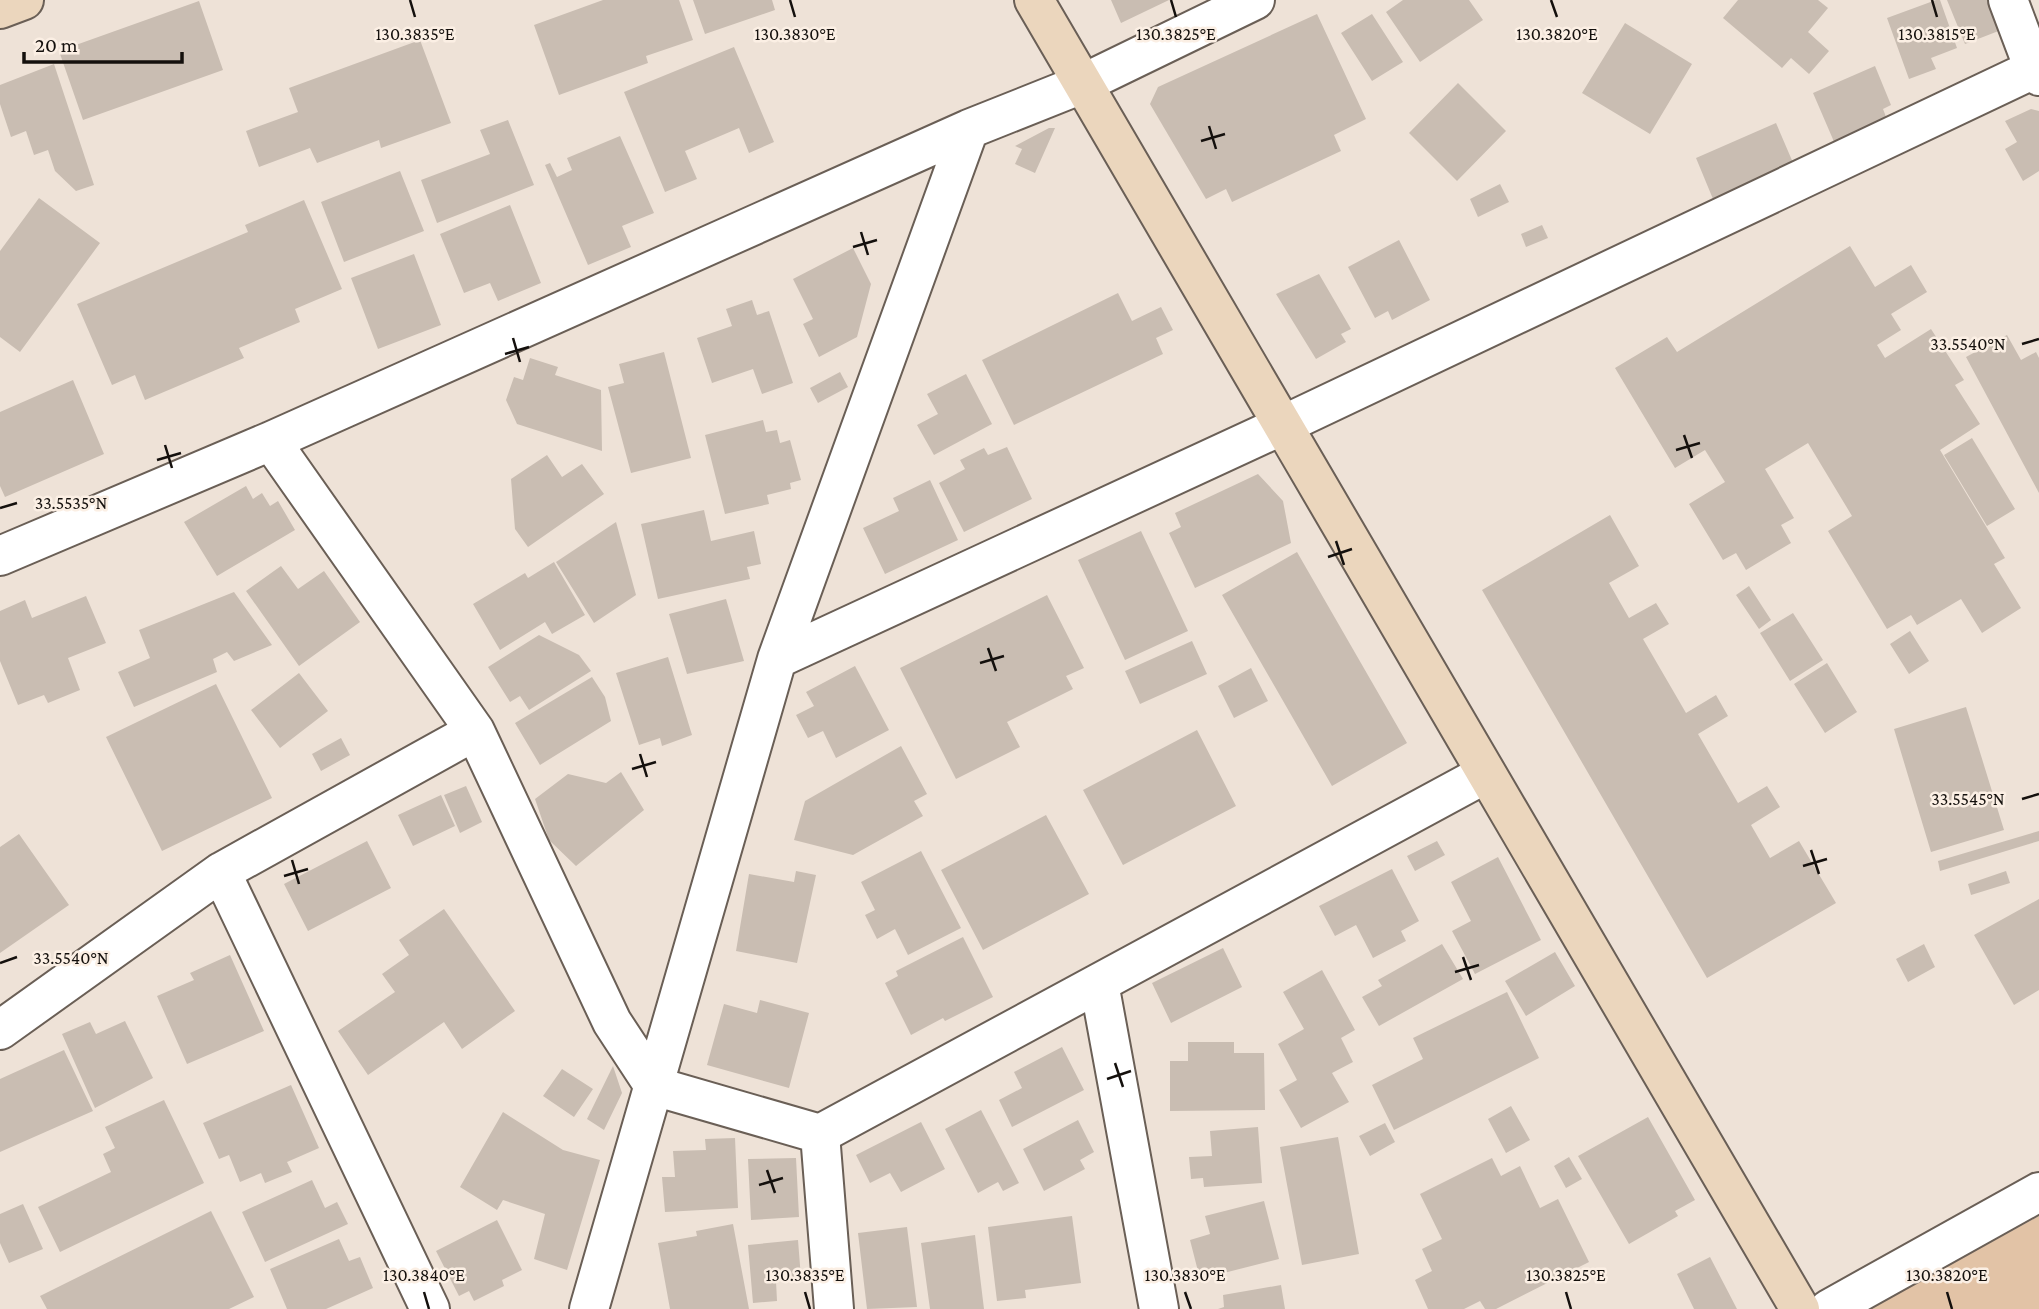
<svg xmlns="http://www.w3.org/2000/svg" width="2039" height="1309" viewBox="0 0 2039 1309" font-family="'Crimson Pro',serif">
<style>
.green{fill:#e2c3a6}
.building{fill:#c9bdb2}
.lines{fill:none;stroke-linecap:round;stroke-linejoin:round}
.street-casing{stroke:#6a5f56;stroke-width:42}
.secondary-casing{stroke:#6a5f56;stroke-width:42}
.street{stroke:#fff;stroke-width:38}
.secondary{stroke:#ebd6bd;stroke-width:38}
.ticks{fill:none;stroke:#14100d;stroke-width:2.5}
.ticks-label{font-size:18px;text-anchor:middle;fill:#14100d;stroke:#fbefe4;stroke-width:5;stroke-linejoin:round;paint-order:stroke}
</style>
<rect width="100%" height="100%" fill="#eee2d7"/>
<!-- green -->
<path class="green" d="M2039,1216v93h-170z"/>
<!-- building -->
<path class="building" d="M603,0h76l14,40 -47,16 2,7 -89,32 -25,-70z
M693,0h79l3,10 -70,24z
M1111,0h58l-48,23z
M1403,0h66l14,20 -63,42 -34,-50z
M1738,0h80l10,8 -20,24 21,19 -20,23 -18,-16 -9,10 -59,-50z
M1936,0h4l17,48 -26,10 5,11 -27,10 -22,-61z
M1947,0h56l11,25 -49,19z
M199,1l24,69 -140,50 -24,-69z
M1317,14l49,105 -32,16 7,16 -109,51 -6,-13 -20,10 -56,-95 8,-17z
M1372,14l31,48 -31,19 -31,-48z
M1625,23l67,41 -42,70 -68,-41z
M420,40l31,83 -70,25 -2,-8 -62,23 -7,-15 -51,19 -13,-36 52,-19 -9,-24z
M734,47l40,95 -25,11 -10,-25 -54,23 12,28 -32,13 -41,-100z
M54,64l40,121 -18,6 -21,-20 -7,-21 -14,5 -8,-24 -15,6 -11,-33v-19z
M1875,66l16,39 -8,4 5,13 -53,22 -22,-51z
M1458,83l48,48 -49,50 -48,-48z
M2031,109l8,2v60l-16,10 -18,-32 12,-7 -12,-21z
M508,120l26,65 -97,38 -16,-43 69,-26 -10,-24z
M1776,123l18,42 -81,34 -17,-41z
M1049,128h6l-20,45 -20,-9 7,-15 -7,-3z
M620,136l34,77 -32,13 9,21 -43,18 -43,-100 5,-2 7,14 15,-7 -5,-12z
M400,171l24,60 -80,31 -23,-60z
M1500,184l9,18 -31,15 -8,-18z
M39,198l61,45 -80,109 -20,-15v-86z
M304,200l38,89 -47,20 5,13 -61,26 5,10 -99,42 -10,-25 -23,10 -35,-81 171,-72 -3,-7z
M510,205l31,78 -43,18 -8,-18 -26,10 -24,-59z
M1542,225l6,13 -22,9 -5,-13z
M1399,240l31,60 -38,20 -4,-9 -13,7 -27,-51z
M1850,246l25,41 36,-22 16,27 -36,22 10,16 -24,15 8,13 46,-29 33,51 -9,5 25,39 -40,26 65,108 -11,6 27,44 -39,25 -21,-34 -44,26 -6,-10 -24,14 -59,-98 24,-15 -44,-73 -43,26 29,49 -13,7 10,18 -45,27 -10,-17 -13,7 -34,-56 36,-22 -20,-32 -30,18 -60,-100 52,-31 10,15z
M853,248l18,36 -14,53 -38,20 -16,-33 10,-5 -20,-40z
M414,254l27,71 -63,24 -27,-71z
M1319,274l32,55 -10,5 5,8 -30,17 -40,-65z
M1118,293l14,28 29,-14 12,23 -17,8 7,16 -149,71 -32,-65z
M752,300l5,15 12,-4 24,72 -31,11 -9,-25 -41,14 -15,-45 35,-12 -6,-17z
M2007,335l14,25 15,-8 3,6v135l-73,-136z
M664,352l27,106 -60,15 -23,-86 16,-4 -5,-19z
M530,358l28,9 -3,8 46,15 1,61 -85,-27 -11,-24 8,-23 9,3z
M840,372l8,15 -30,16 -8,-15z
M966,374l26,50 -58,31 -17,-30 21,-11 -11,-20z
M73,380l31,74 -99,43 -5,-11v-74z
M763,420l3,12 11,-2 3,13 10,-3 11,40 -11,3 1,6 -24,6 2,9 -44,10 -20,-79z
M1972,438l43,71 -28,17 -43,-71z
M1007,447l25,52 -68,33 -25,-49 26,-14 -5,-9 24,-12 4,7z
M547,455l15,22 20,-13 22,30 -76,53 -13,-18 -4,-50z
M1258,474l25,27 8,42 -96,45 -26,-55 12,-6 -6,-14z
M930,480l28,60 -73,34 -22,-46 36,-17 -6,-13z
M246,486l7,13 9,-6 8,13 8,-5 17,29 -78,46 -33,-54z
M704,510l7,31 43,-10 7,33 -14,3 3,12 -92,20 -17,-75z
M1610,515l29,51 -30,17 20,35 27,-15 13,21 -26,15 43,74 30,-18 12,21 -30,18 40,69 29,-17 13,21 -29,18 19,33 29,-17 37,62 -129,75 -225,-388z
M616,522l20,73 -42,28 -38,-61z
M1141,531l47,100 -63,29 -47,-100z
M1297,552l110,191 -75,43 -110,-191z
M554,562l31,53 -33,19 -7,-12 -45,28 -27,-46 52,-31 3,5z
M281,566l17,23 26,-18 36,51 -61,44 -53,-75z
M1749,586l22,34 -12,9 -23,-34z
M234,592l38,53 -38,16 -7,-9 -14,7 4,13 -83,35 -16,-35 32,-14 -11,-28z
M1047,595l37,73 -18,8 7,13 -66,33 13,25 -64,32 -56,-111z
M86,596l20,47 -38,15 12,32 -32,13 -4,-8 -26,10 -18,-44v-50l25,-11 7,18z
M726,599l18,62 -57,13 -18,-60z
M1793,613l30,47 -33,21 -30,-48z
M1910,631l19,30 -20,13 -19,-30z
M539,635l40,20 12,16 -62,39 -9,-14 -10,6 -22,-35z
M1192,641l15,33 -67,30 -15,-33z
M668,657l24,78 -30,11 -2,-8 -21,7 -23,-72z
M1827,663l30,49 -32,21 -31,-49z
M855,666l34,64 -53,28 -13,-27 -15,7 -12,-23 18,-9 -8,-14z
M1251,668l17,33 -34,17 -16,-32z
M299,673l29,38 -48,37 -29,-38z
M592,677l13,20 6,24 -71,44 -25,-42z
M216,684l56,114 -110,53 -56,-114z
M1966,707l38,123 -73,22 -37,-123z
M1197,730l39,76 -113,59 -40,-75z
M341,738l9,17 -29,16 -9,-17z
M901,746l26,48 -13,7 9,15 -70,39 -59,-15 11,-39z
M621,772l23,38 -68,56 -27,-26 -14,-41 33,-25 38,9z
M466,786l16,36 -22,11 -16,-38z
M441,795l14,31 -42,20 -15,-31z
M1046,815l43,79 -106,56 -42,-80z
M2039,831v10l-99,30 -2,-10z
M19,834l50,71 -69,48v-106z
M367,841l24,47 -83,43 -24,-47z
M1437,841l8,14 -30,16 -8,-15z
M921,851l40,77 -53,27 -13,-26 -18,10 -12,-24 10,-5 -14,-28z
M1498,857l43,83 -66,34 -23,-43 19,-10 -20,-39z
M1392,869l27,52 -18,10 5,10 -33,17 -17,-33 -21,11 -16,-30z
M796,871l20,4 -19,88 -61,-12 13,-77 45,8z
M2006,871l4,12 -39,12 -3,-11z
M2039,899v91l-25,15 -40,-70z
M444,909l71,102 -53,38 -18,-27 -76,53 -30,-44 57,-39 -13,-18 27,-19 -10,-15z
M963,937l30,60 -48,24 -2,-3 -32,17 -26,-52 13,-7 -2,-5z
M1442,944l21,35 -84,47 -17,-29 20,-11 -4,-6z
M1924,944l11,23 -27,15 -12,-23z
M1223,948l19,39 -71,36 -19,-40z
M1555,952l20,34 -49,30 -21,-35z
M230,955l34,76 -77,33 -30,-68 37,-16 -4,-7z
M1322,970l33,60 -14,8 12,24 -21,11 17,29 -48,26 -22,-38 18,-10 -19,-36 26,-15 -21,-37z
M1507,992l32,66 -145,72 -22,-45 51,-26 -10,-21z
M760,1000l49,13 -20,75 -82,-23 17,-61 33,9z
M125,1021l28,57 -58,30 -33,-74 28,-12 6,12z
M1188,1042h46v11h30l1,57 -95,1v-50h18z
M1062,1047l22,43 -72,37 -13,-27 23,-12 -8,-16z
M64,1050l29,61 -93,41v-73z
M613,1066l9,27 -18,37 -17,-11z
M562,1069l31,20 -19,28 -31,-21z
M291,1085l28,63 -32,14 5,10 -27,11 -4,-10 -21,9 -11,-27 -10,4 -16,-36z
M164,1100l40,83 -144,69 -22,-45 73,-35 -8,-18 12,-6 -10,-21z
M1511,1106l19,34 -24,13 -18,-34z
M981,1110l38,73 -16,8 -5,-9 -20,11 -33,-64z
M503,1112l60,38 37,10 -33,110 -33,-11 11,-45 -42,-14 -6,10 -37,-23z
M1648,1117l47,83 -20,11 3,5 -49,28 -51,-88z
M1078,1120l16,32 -14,8 5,9 -41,22 -21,-42z
M921,1122l24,47 -44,23 -11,-19 -20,10 -14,-28z
M1385,1123l10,19 -25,14 -11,-20z
M1258,1127l4,56 -58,4 -1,-9 -12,1 -2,-22 23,-1 -2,-25z
M1338,1137l21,117 -57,11 -22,-118z
M735,1138l3,70 -73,4 -3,-35h13l-2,-26 33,-1 -1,-11z
M1569,1157l13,22 -16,9 -12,-22z
M796,1158l3,59 -48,3 -3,-61z
M1492,1158l9,18 19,-10 20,42 18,-9 31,63 -93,47h-11l-5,-8 -16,8h-36l-13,-29 17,-9 -10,-22 20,-10 -22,-45z
M312,1180l13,28 12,-6 11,22 -83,38 -23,-50z
M1264,1201l15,58 -79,20 -10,-39 20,-6 -5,-18z
M23,1204l20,45 -34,14 -9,-20v-29z
M211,1211l43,86 -25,12h-182l-7,-13z
M1072,1216l9,67 -56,7 1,8 -29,3 -9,-74z
M497,1220l25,50 -20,10 2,6 -30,15 -5,-10 -10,5 -23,-45z
M733,1224l16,85h-79l-12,-66 39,-7 -1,-5z
M907,1227l10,80 -50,2 -9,-76z
M975,1235l9,74h-54l-9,-66z
M339,1239l10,22 11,-4 13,31 -47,21h-39l-17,-40z
M798,1240l3,38 -25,3 1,20 -24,2 -5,-58z
M1710,1257l27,52h-43l-17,-35z
M1281,1285l4,24h-67l6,-2 -1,-12z"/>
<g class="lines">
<defs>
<path id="street" d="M2008,0l26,69 5,7
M271,441l204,290 137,291 42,64 166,48 665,-360
M0,556l271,-115 698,-312
M777,659l506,-234 751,-356
M221,872l209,437
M1099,983l60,326
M0,1030l221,-158 254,-141
M820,1134l14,175
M589,1309l188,-650 192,-530 113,-45 173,-84
M1829,1309l210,-117"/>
<path id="secondary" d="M1034,0l766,1309
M0,9l24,-9"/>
</defs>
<!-- street casing -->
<use href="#street" class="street-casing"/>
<!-- secondary casing -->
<use href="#secondary" class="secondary-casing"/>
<!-- street -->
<use href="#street" class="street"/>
<!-- secondary -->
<use href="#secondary" class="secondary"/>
</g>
<!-- ticks -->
<path class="ticks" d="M410,0l5,17M790,0l5,17M1171,0l5,17M1551,0l6,17M1932,0l5,17M1209,126l7,23M1201,141l24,-7M861,232l7,23M853,247l24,-7M513,338l7,24M2022,344l17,-5M505,354l24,-7M1684,435l8,23M165,445l7,23M1676,450l24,-7M157,460l24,-7M0,508l17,-5M1336,541l8,24M1328,557l24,-8M988,648l8,23M980,663l24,-7M640,754l7,23M632,769l24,-7M2022,799l17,-5M1811,850l8,24M292,860l7,24M1803,866l24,-7M284,876l24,-7M1463,957l8,23M0,963l17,-6M1455,972l24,-7M1115,1063l8,24M1107,1079l24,-8M767,1170l8,23M759,1185l24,-7M424,1292l5,17M805,1292l5,17M1185,1292l6,17M1566,1292l5,17M1947,1292l5,17"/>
<g class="ticks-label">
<text x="415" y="40">130.3835°E</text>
<text x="795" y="40">130.3830°E</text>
<text x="1176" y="40">130.3825°E</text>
<text x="1557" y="40">130.3820°E</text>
<text x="1937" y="40">130.3815°E</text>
<text x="1968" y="350">33.5540°N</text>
<text x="71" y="509">33.5535°N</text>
<text x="1968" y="805">33.5545°N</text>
<text x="71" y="964">33.5540°N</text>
<text x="424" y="1281">130.3840°E</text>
<text x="805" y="1281">130.3835°E</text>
<text x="1185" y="1281">130.3830°E</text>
<text x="1566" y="1281">130.3825°E</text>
<text x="1947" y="1281">130.3820°E</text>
</g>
<!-- scale -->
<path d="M24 52v10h158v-10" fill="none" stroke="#14100d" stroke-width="3.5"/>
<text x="35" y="52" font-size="21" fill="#14100d" stroke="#fbefe4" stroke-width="5" paint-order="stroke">20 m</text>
</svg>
